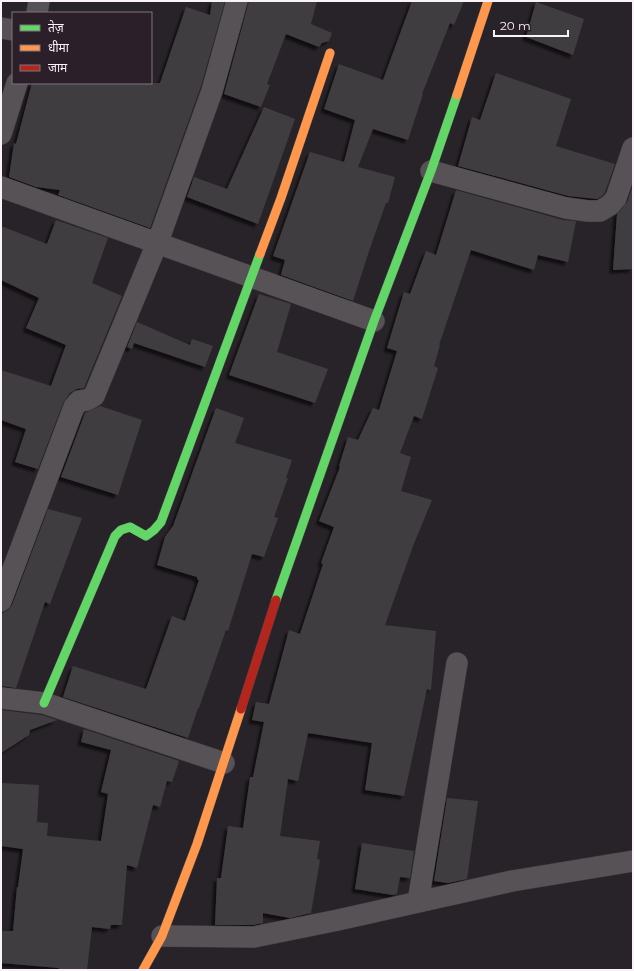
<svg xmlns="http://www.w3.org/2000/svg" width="634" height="971" viewBox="0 0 634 971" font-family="Montserrat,'Noto Sans Devanagari',sans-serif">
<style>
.building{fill:#403e3f;filter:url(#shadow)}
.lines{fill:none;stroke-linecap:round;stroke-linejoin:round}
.street-casing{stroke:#433e43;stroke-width:22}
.fast-casing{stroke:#433e43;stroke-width:10}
.slow-casing{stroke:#433e43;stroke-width:10}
.jam-casing{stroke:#433e43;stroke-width:10}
.street{stroke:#575256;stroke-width:21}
.fast{stroke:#63d668;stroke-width:9}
.slow{stroke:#ff974d;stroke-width:9}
.jam{stroke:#b3261e;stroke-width:9}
</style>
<defs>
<filter id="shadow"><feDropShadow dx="-3.5" dy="3.5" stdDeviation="1" flood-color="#0009"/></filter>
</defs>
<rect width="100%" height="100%" fill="#282328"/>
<!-- building -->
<path class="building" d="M212,1h13l-24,85 -51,142 -92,-33 2,-5 -24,-3 -27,-10 5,-34 2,1 16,-61h128l26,-76 24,8z
M249,1h68l-6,23 21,9 -3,8 -7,2 -3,4 -33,-13 -19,50 3,1 -9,22 -37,-13z
M412,1h52l-10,24 -4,-2 -28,71h1l-15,46 -35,-11 -15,38 37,10 -7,26h-2l-16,45 -17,53 -72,-26 4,-15 -12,-4 37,-104 34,10 11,-42 -31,-11 15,-45 44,16z
M536,2l48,17 -11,36 -47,-18z
M496,73l75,26 -15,47 59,18 -10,28 -3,4 -5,3 -29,-3 -110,-30 14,-49 8,3z
M264,107l31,12 -37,105 -71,-27 7,-20 33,12z
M633,185v84l-20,1 4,-56 10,-12z
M456,190l107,30 13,1 -8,41 -30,-7 -4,15 -63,-20 -32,95h1l-6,21 4,2 -16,51 -8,-3 -14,37 11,4 -10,34 31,9 -19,46 -28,79 51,6 -5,59 -4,-1 -23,107 -39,-6 7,-47 -64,-10 -10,48 -10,-2 -8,57 40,5 -3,18 3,1 -9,53 -21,5 -27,-5v10l-10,2h-38l2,-47h4l7,-52 15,2 7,-51h3l11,-55 -12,-2 4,-18 13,2 20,-74 11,4 23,-70 -2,-1 13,-36 -15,-6 21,-54 -1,-1 9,-29 10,3 15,-32 6,2 18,-59 -10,-3 17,-56 6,2 16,-43 10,4z
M56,220l52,18 -16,45 30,13 -38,92 -7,1 -7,4 -7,10 -25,66 -23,-7 11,-33 -25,-9v-50l50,16 15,-41 -40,-17 13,-30 -38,-18v-54l46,18z
M259,294l32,10 -14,48 51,17 -13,34 -86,-28z
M137,322l53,23 2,-6 21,7 -8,21 -71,-24 -2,6 -5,-2z
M100,406l42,14 -24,75 -57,-18 24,-64z
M216,408l28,10 -9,25 57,17 -6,18h2l-14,39 4,1 -14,39 -12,-3 -24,77 -2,-1 -27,78h-1l-10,30 -125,-41 10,-31 73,23 26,-73 13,5 14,-41 -2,-1v-2l-40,-12 8,-28 8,-11z
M48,509l34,9 -32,86 -5,-2 -29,86 -15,-2v-72l7,-4 4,-5z
M1,710l41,5 15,5 -27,10 -1,5 -28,18z
M84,729l95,32 -7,21 -5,-1 -7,26 -7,-2 -16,63 -10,-3 -5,60h-11l-1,4 -18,-2 -5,43h-29l1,-2 -58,-5v-32h12l4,-44h1l5,-38 -22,-3v-63l38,2 -2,37 11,1 -1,13 54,5 7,-47 -7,-2 10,-42 -30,-8z
M447,798l31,3 -11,78 -19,4 -14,-2z
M362,843l52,8 -4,27 -10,-1 -3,17 -4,1 -38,-6z"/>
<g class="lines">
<defs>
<path id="street" d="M37,13l2,-12
M1,28l12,2
M1,134l16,-51
M431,171l135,37 22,3h12l10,-6 6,-7 17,-50
M1,187l373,134
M1,601l73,-194 5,-6 8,-1 7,-4 66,-160 52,-145 25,-90
M1,698l43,5 180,60
M418,902l39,-239
M162,936l92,1 84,-17 174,-39 121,-20"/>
<path id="fast" d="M276,600l98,-279 57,-150 26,-76
M44,703l71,-167 6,-6 9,-3 16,9 8,-6 7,-8 99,-268"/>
<path id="slow" d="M457,95l31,-94
M260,254l21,-56 49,-145
M143,970l19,-34 35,-92 44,-135"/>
<path id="jam" d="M241,709l35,-109"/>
</defs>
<!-- street casing -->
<use href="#street" class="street-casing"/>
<!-- fast casing -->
<use href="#fast" class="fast-casing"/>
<!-- slow casing -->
<use href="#slow" class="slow-casing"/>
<!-- jam casing -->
<use href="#jam" class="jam-casing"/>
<!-- street -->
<use href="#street" class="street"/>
<!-- fast -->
<use href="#fast" class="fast"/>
<!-- slow -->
<use href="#slow" class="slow"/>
<!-- jam -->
<use href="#jam" class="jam"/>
</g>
<!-- border -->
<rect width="634" height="971" fill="none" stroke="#f9f2f8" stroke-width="4"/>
<!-- legend -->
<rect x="12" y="12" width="140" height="72" fill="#2b202a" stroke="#7d747c"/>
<rect x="20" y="25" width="20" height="6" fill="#63d668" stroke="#7d747c"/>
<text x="48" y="32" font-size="12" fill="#f9f2f8">तेज़</text>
<rect x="20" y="45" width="20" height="6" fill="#ff974d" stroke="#7d747c"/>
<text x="48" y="52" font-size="12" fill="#f9f2f8">धीमा</text>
<rect x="20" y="65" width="20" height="6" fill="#b3261e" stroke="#7d747c"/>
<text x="48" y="72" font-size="12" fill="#f9f2f8">जाम</text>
<!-- scale -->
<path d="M494 30v6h74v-6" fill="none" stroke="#f9f2f8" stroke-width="2"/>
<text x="500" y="30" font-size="12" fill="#f9f2f8" stroke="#2b202a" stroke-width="3" paint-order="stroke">20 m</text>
</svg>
